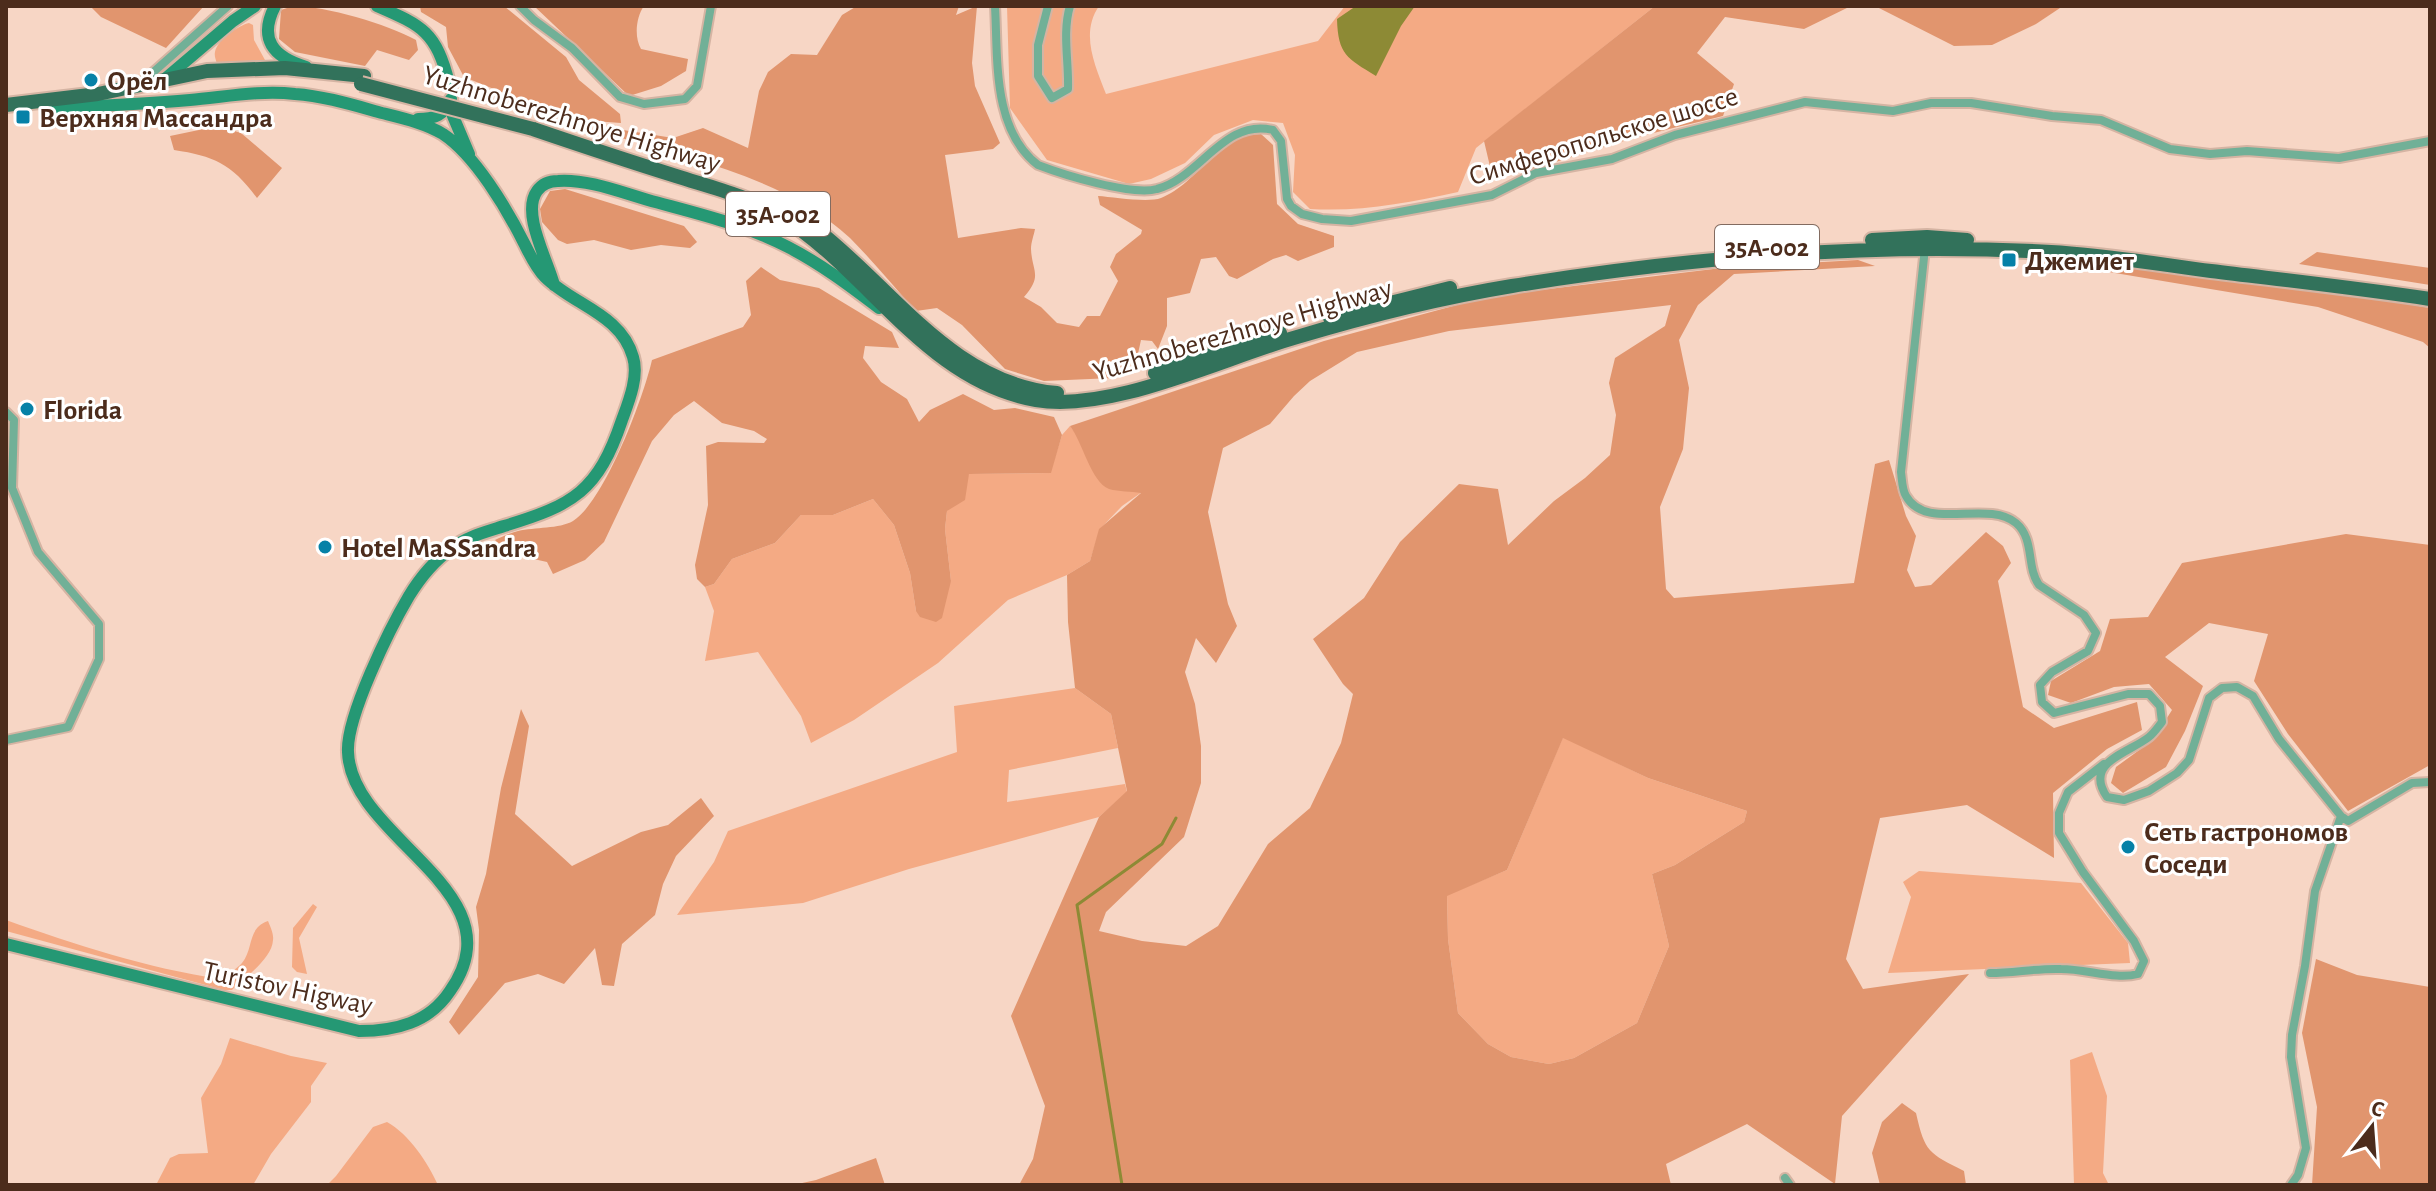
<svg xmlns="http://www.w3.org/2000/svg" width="2436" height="1191" viewBox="0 0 2436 1191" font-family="'Alegreya Sans',sans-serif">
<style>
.green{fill:#f4aa84}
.forest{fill:#e1956e;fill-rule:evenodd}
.water{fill:#8d8a35}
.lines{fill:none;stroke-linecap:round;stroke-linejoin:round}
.stream{stroke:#8d8a35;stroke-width:3}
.minor-casing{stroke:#d5b4a3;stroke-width:12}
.secondary-casing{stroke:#d5b4a3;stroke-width:16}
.trunk-casing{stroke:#d5b4a3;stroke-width:18}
.minor{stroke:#71b097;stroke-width:8}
.secondary{stroke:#259874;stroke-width:12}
.trunk{stroke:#32725b;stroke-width:14}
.trunk-bridge-casing{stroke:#d5b4a3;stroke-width:18;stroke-linecap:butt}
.trunk-bridge{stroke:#32725b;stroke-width:14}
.poi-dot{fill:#0681a7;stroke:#fff;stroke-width:3}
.labels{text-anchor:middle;stroke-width:6;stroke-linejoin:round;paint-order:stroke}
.shield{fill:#fff;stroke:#826b60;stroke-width:2}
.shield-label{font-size:26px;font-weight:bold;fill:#4c2c1c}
.poi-label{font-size:28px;font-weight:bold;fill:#4c2c1c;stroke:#fff;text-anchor:start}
.street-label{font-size:28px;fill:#4c2c1c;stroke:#fff}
</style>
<rect width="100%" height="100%" fill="#f7d6c5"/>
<!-- green -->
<path class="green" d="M1007,6h92c-19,28 -4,59 7,88l212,-53 27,-35h310l-179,142 -18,44c-50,11 -97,20 -148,17l-17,-17 2,-37 -12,-32 -30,-3 -39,15 -29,28 -34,16 -22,5 -82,-24 -37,-52z
M249,23l4,2 1,15 11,20 -48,4c-1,-4 -3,-8 -2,-12 2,-12 24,-27 34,-29z
M1070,426l10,13 6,13 56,40 -20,14 -22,23 -10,32 -23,14 -59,25 -70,63 -84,57 -43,23 -10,-27 -43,-64 -53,9 9,-50 -9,-24 9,-3 18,-25 43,-16 26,-28h32l40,-16 21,26 16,48 6,38 35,-30 -6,-52 2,-18 22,-37 81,-1 12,-38z
M1075,688l36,26 7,34 -109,22 -2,32 118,-18 2,8 -28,25 -190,52 -106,34 -126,12 37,-53 14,-31 229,-79 -3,-46z
M1563,737l85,41 99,33 -3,11 -69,43 -23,9 17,72 -32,77 -63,35 -25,6 -38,-7 -23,-13 -30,-31 -10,-74 -1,-44 60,-25z
M1919,871l162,12 47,60 2,20 -242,10 23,-76 -8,-15z
M313,904l4,3 -18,31 8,36 -10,-2 -5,-5 1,-39z
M6,920c70,25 141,48 214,59 7,-5 17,-10 22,-16 12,-15 5,-35 26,-42 2,5 6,13 5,19 -1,19 -28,37 -41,50h-8l-218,-59z
M230,1038l61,18 36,7 -16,23v16l-40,52 -18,31h-97l14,-27 9,-4 29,-1 -7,-55 20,-34z
M2092,1052l15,44 -4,77 6,12h-35l-4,-125z
M387,1122c22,12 41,41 51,63h-111l9,-9 37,-49z"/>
<!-- forest -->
<path class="forest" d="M90,6h114l-38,42 -65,-31z
M293,6c33,0 94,18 123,34l2,10 -9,10 -32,-10 -12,16 -70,-14 -16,-13 2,-29z
M420,6h84l62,51 13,23 41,34 1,9 -53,-4 -104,-42 -16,-30 -2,-20 -25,-15z
M534,6h110c-8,11 -10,31 -3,43l47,10 -2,12 -25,15 -32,10z
M857,6h102l-3,9 21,-9 -5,57 3,23 25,57 -7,6 -48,6 13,83 63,-10 14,1c-1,6 -4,13 -4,20 1,23 12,26 -7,48l17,10 16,16 22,4 8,-11h13l18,-35 -8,-14 6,-13 25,-20 1,-4 -42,-25 -2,-9c15,1 50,7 63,2 38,-15 57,-64 100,-64l12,11 4,59 21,20 36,12v11l-36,14 -12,-6 -13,4 -36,20 -8,-3 -13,-19 -15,2 -11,34 -23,5v28l-9,23 -6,-8 -11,-1 -4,18 -24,20 -69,3 -39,-12 -43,-44 -25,-17 -21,3c-22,-24 -43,-50 -66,-73 -63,-59 -156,-78 -235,-102l-4,-8 62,10 30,-10 45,20 11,-57 9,-19 23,-18 26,1 25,-40z
M1655,6h196l-47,23 -79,-12 -28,36 37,31 -11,32c-41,10 -82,19 -122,32 -37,11 -71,24 -109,27l-8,-34z
M1875,6h188l-27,18 -44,21 -38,1z
M218,126l23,7 41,35 -25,30c-25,-34 -43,-42 -83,-48l-4,-14z
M565,189l119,37 13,16 -7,6 -29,-3 -30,5 -37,-10 -27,4 -9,-4 -16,-18 -2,-13 10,-18z
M2317,252l113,16v17l-131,-21z
M1858,260l17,6 -141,8 -36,31 -19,35 10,48 -6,61 -23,58 6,82 8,9 180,-15 21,-119 14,-4 17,56 10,20 -9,34 8,17 16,-2 55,-53 17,14 8,17 -13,18 25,126 31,21 83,-26 5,28 -35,19 -54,44 1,65 -87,-53 -87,13 -34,141 17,30 106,-15 -127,142 -7,68 -88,-60 -81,40 5,21h-652l14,-26 12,-53 -34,-90 88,-199 28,-26 -16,-77 -36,-26 -7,-66 -1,-47 23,-14 9,-32 42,-36c-10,-2 -22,-1 -32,-4 -18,-7 -26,-46 -39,-63l254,-85 166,-45 240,-29zM1671,305l-6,21 -50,32 -6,25 7,32 -6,40 -25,23 -31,23 -46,44 -10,-56 -39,-5 -59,58 -36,56 -51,41 30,45 10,10 -12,49 -31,65 -42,36 -50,82 -32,20 -44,-5 -43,-10 7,-19 78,-75 17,-54v-37l-6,-42 -10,-32 11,-34 20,25 21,-37 -9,-22 -20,-92 15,-64 47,-24 24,-28 16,-15 47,-29 92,-21zM1563,738l85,40 99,33 -3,11 -69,43 -23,9 17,72 -32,77 -63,35 -25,6 -38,-7 -23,-13 -30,-31 -10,-74 -1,-43 60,-26z
M2110,265l205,23 115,20v40l-7,-6 -105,-35 -209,-35z
M761,267l19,13 39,8 73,44 7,16 -34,-2 -2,12 18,24 26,17 12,23 11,-12 33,-16 31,16 21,-2 39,9 8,18 -11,38 -82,1 -4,26 -18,11 -2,18 6,52 -9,37 -6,4 -16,-5 -4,-6 -6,-38 -16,-48 -21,-26 -40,16h-32l-26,28 -43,16 -18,25 -9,3 -8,-8 -2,-14 13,-60 -2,-59 12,-4 46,1 3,-4 -13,-8 -32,-8 -28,-22 -20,14 -22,26 -48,101 -19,18 -32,14 -6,-12 -40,-9 -12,-13c7,-3 15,-7 23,-9 17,-4 41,-2 55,-10 32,-20 71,-125 79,-161l91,-33 8,-12 -5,-34z
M2346,534l84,11v220l-82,46 -60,-77 -34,-53 14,-47 -59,-11 -44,34 38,29 -18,45 -19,36 -43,26 -12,-10 5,-16 37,-27 19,-30 -23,-26 -35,3 -43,16 -23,-8 3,-14 49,-30 10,-32 38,-2 34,-54z
M521,709l8,17 -14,88 57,52 69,-34 27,-7 33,-27 13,18 -38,40 -13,28 -8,31 -33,29 -8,42 -12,-1 -7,-37 -31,36 -26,-10 -33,9 -46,52 -10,-13 29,-45 1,-47 -3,-23 10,-33 15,-86z
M2316,959l41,16 73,12v198h-118l5,-78 -15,-74z
M1902,1103l14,10c9,40 13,40 48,58l2,14h-86l-8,-32 10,-31z
M876,1158l9,27h-92l23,-5z"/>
<!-- water -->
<path class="water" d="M1356,6h59l-14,20 -25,50c-29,-18 -38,-21 -39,-57z"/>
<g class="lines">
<!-- stream -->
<path class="stream" d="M1122,1185l-45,-280 85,-61 14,-26"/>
<defs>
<path id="minor" d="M520,6l14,14 38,28 48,49 24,7 41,-5 12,-13 14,-80
M995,6c3,52 -3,124 43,159 26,10 94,31 119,24 43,-11 67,-71 116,-59l8,11 6,58 4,7 11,8 20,5 29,2 141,-26 44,-22 76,-14 63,-24 130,-33 88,9 38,-8h40l81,13 49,4 69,29 40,5 37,-3 92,7 91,-17
M1048,6l-10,39v31l14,22 16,-9c1,-28 -6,-56 2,-83
M141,83l87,-77
M1925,248l-24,224c1,7 1,18 5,24 20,36 81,3 110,27 19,16 10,44 23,62l45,30 12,18 -8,18 -36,21 -12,13 2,17 12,11 74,-19h21l11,12 2,16c-4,5 -8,11 -13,15 -20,16 -66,25 -42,60l17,3 25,-9 28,-18 12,-13 20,-62 13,-10 15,-1 16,9 26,43 62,77 7,5 64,-38 18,-1
M6,412l8,8 -2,68 26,64 61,72v35l-31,68 -62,13
M1990,973c24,0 47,-5 71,-4 26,0 55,11 77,5l6,-13 -10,-20 -51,-69 -24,-39v-20l9,-21 36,-28
M1785,1178l5,7
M2291,1185l7,-10 8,-27 -15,-91 1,-22 13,-69 10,-75 26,-75"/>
<path id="secondary" d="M275,6c-17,33 -2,51 31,61
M377,6c46,20 59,26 72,77
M166,78l67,-57 22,-15
M453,116l16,38
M418,119c17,0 26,-4 33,-20
M554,285c-6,-24 -33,-72 -17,-94 5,-7 13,-10 21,-10 30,-2 62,11 90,19 47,13 96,24 140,47 33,17 62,39 91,61
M6,944l353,87c36,0 70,-8 91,-40 71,-100 -99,-151 -102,-239 -2,-35 42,-124 61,-156 11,-18 26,-36 43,-48 16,-12 34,-16 52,-22 70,-21 94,-35 118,-106 7,-19 17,-44 11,-63 -12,-43 -60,-52 -88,-80 -9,-9 -15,-22 -21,-34 -17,-34 -49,-88 -81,-109 -18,-11 -41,-16 -61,-21 -29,-8 -58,-17 -87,-19 -35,-4 -70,3 -105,6 -45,4 -91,6 -137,8"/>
<path id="trunk" d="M6,105l92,-11 109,-23 78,-3 79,8
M533,129c47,16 95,32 143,47 34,11 72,20 103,39 90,55 146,166 257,185 75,13 187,-42 261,-63 70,-21 142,-39 215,-51 178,-29 359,-44 539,-34 54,3 107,12 160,19 73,9 146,17 219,28
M815,228c78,60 137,156 242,165
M1872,240l55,-3 40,3
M1330,318l120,-30
M1155,373l125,-40"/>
</defs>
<!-- minor casing -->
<use href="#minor" class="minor-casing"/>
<!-- secondary casing -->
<use href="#secondary" class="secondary-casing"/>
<!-- trunk casing -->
<use href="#trunk" class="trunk-casing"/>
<!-- minor -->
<use href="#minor" class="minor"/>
<!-- secondary -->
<use href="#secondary" class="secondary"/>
<!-- trunk -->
<use href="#trunk" class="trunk"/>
<defs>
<path id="trunk-bridge" d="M361,84l172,45"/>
</defs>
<!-- trunk-bridge casing -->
<use href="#trunk-bridge" class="trunk-bridge-casing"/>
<!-- trunk-bridge -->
<use href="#trunk-bridge" class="trunk-bridge"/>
</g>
<!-- markers -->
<g class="poi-dot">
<circle cx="91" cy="80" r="8"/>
<rect x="15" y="109" width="16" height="16" rx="4"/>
<rect x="2001" y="252" width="16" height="16" rx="4"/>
<circle cx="27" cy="409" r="8"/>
<circle cx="325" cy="547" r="8"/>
<circle cx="2128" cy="847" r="8"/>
</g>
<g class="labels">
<!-- shield labels -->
<g class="shield">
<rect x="726" y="192" width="104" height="44" rx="6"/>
<rect x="1715" y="225" width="104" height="44" rx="6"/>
</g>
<g class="shield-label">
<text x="778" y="223">35А-002</text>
<text x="1767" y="256">35А-002</text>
</g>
<!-- poi labels -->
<g class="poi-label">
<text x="107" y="90">Орёл</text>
<text x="39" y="127">Верхняя Массандра</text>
<text x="2025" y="270">Джемиет</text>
<text x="43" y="419">Florida</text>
<text x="341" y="557">Hotel MaSSandra</text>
<text x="2144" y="841">Сеть гастрономов<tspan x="2144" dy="32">Соседи</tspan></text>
</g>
<!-- street labels -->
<g class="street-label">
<text transform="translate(572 118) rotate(17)" y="10">Yuzhnoberezhnoye Highway</text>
<text transform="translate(1603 135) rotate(-17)" y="10">Симферопольское шоссе</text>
<text transform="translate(1242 329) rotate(-16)" y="10">Yuzhnoberezhnoye Highway</text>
<text transform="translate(288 987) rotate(12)" y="10">Turistov Higway</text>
</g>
</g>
<!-- border -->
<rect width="2436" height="1191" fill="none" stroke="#4c2c1c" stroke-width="16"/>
<!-- north arrow -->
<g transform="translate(2372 1127) rotate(17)" stroke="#ffffff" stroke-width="6" paint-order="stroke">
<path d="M0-6L14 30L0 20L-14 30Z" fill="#4c2c1c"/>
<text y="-12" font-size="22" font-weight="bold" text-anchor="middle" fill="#4c2c1c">С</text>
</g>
</svg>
